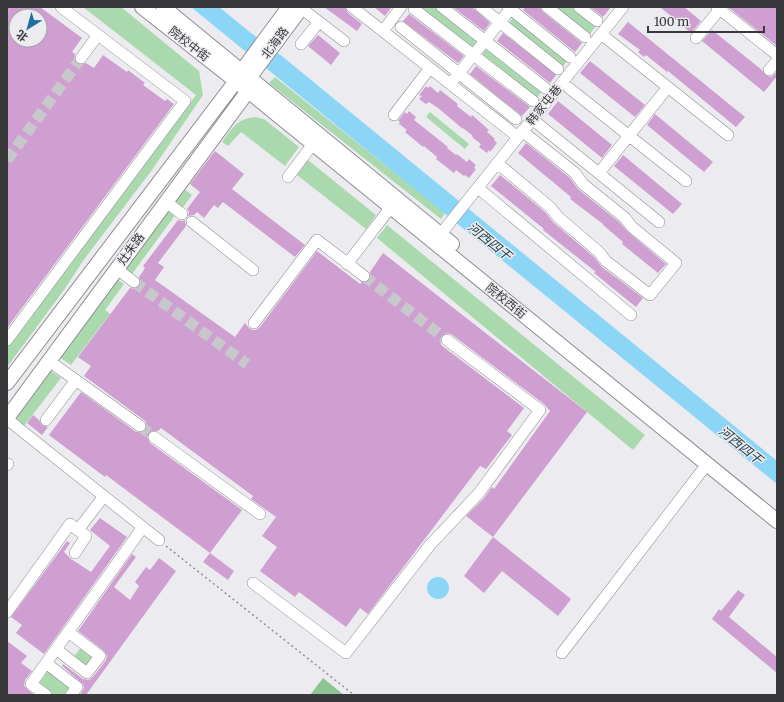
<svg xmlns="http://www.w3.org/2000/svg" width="784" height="702" viewBox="0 0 784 702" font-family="Merriweather,'Noto Sans SC',serif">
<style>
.green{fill:#aad9ae}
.forest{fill:#8ec393}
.water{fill:#8bd5f7}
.building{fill:#ce9fd0;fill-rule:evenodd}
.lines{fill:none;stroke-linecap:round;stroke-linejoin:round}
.minor-tunnel{stroke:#c8c8cc;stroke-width:11;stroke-dasharray:11 5.5;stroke-linecap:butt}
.minor-casing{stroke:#8d8d91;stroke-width:12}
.major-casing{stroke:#8d8d91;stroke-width:16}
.path{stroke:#908f92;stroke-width:1.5;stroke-dasharray:2 3;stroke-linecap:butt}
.minor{stroke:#fff;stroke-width:11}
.major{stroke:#fff;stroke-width:14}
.labels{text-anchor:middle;stroke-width:3;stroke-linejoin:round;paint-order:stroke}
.street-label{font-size:12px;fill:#39383a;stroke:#ececf0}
.water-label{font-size:13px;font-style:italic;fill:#1b3d4b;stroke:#ececf0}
</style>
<rect width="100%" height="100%" fill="#ececf0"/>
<!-- green -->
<path class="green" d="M83,7h38l78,64 4,24 -51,75 -67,88 -21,32 -57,77v-24l189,-248z
M420,7h15l45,35 -5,7z
M554,7h17l24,20 -6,8z
M514,16l55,43 -7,8 -54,-43z
M487,48l55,43 -6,8 -55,-43z
M275,77l170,136 -4,6 -172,-136z
M430,112l39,32 -4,5 -39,-32z
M255,117l9,2 35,28 -14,19 -44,-34 -13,14 -6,-4c10,-14 15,-23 33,-25z
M308,160l68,55 -10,14 -69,-54z
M183,188l9,7 -11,15 -9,-7z
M167,210h3l6,4 -44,60 -7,-5z
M387,225l258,210 -12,15 -256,-212z
M117,279l7,5 -19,26 5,4 -39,51 -12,-8z
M51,371l10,7 -37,48 -9,-10 31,-41z
M81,647l13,10 -8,10 -13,-9z
M48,671l23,18 -4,6h-15l-14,-10z"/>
<!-- forest -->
<path class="forest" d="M323,678l21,17h-34z"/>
<!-- water -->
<path class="water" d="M191,7h28l32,26 32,24 494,404v23z
M427 588a11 11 0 1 1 22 0a11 11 0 1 1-22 0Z"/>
<!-- building -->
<path class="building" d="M7,7h33l42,31 -10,14 3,2 -1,6 3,4 4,1 5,-2 8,5 9,-13 24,17 1,-2 17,13 -2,2 22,16 2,-2 7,5 -167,224zM16,16h24v24h-24z
M324,7h21l3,6 14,11 -5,7z
M374,7h16l1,1 -6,8z
M453,7h19l18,16 -6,8z
M525,7h15l3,5 39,31 -7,9 -52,-42z
M590,7h21l-8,10z
M660,7h24l17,14 -10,12z
M728,7h49v39z
M409,14l55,42 -6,7 -55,-42z
M628,22l117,95 -9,10 -68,-56 -1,1 -21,-17 -2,2 -6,-5 2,-2 -22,-16z
M712,30l50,40 3,5 6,2 6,-5v4l-13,16 -62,-51z
M503,33l53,42 -6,8 -53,-42z
M318,35l22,18 -9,12 -23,-19z
M590,61l55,44 -10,12 -55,-44z
M476,66l54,41 -8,9 -52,-42z
M426,86l2,2 2,-2 8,7 2,-3 18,14 -1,2 14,11 1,-2 17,15 -2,2 8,7 -1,1 3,3 -7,9 -1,-2 -2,3 -8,-6 2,-3 -9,-7 1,-1 -10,-8v1l-25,-21 -9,-6 -3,2 -7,-5 3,-3 -3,-1z
M558,101l54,44 -10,13 -54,-44z
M409,111l7,6 -2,3 34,27 -1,1 9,7 1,-1 10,8 2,-3 7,6 -2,3 2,1 -7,9 -4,-3 -1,1 -8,-6 -2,3 -18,-14 1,-2 -13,-11 -1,1 -18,-15 2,-2 -8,-6 1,-2 -2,-1 7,-9 2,2z
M655,114l58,48 -9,10 -57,-47z
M526,143l44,35 8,11 42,34 8,9 38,32 -8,9 -36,-29 1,-2 -20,-17v-1l-33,-25 1,-2 -53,-44z
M215,151l29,23 -12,15 73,56 -10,12 -72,-55 -5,6 -4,-3 -10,13 -7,-6 -3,3 -6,1 1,-4 -2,-3 13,-17 -10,-8z
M623,155l59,49 -9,10 -59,-48z
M500,175l45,37 8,10 41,35 8,10 41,31 -7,9 -42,-34 2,-1 -53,-42 1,-1 -53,-43z
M178,220l4,1 3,-1 1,6 -28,37 6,4 -9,13 80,57 10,-14 4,5 4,2h3l4,-3 57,-76 43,33 2,-2h5l3,-2 1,-3 -1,-5 13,-19 204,159 -94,125 -27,-21 18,-18 8,-11 2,2 56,-78 -6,-7 -93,-70 -4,-1 -5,3 -2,4 1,5 83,63 -17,23 5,4 -26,34 -6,-3 -112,148 -8,-6 -14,19 -47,-35 -4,5 -35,-26 17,-24 -15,-11 14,-19 -25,-18 2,-3 -92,-68 -3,3h-7l-4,6 3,6 92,67 -32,43 24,18 -6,9 -25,-18 7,-9 -104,-78 -1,2 -56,-42 32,-43 55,40h7l3,-2v-8l-2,-2 -60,-44 7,-10 -13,-9 52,-69 6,1 4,-3 1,-3 -2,-6 6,-9 -2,-2z
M33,415l6,5 3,5 6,2 -6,8 -15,-12z
M100,518l27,19 -83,117 -28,-21 6,-8 -11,-8 56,-76 3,2 -6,9 7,7 20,13 19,-26 -20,-16z
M493,537l78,62 -13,17 -56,-45 -18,22 -20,-17z
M132,554l4,3 -22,30 16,13 9,-14 -4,-4 11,-15 4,3 9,-12 17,13 -90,124h-6l4,-7 -1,-4 -21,-18 1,-2 20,15 6,1 4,-3 13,-17 1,-4 -3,-5 -26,-20z
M738,590l7,5 -16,22 48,40v16l-65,-54 7,-10 2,2z
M7,641l20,15 -6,7 11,8 -7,9 -1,6 10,9h-27z"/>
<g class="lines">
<!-- minor-tunnel -->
<path class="minor-tunnel" d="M7,160l74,-102
M364,276l83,64
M134,282l113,82
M140,426l14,11"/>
<defs>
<path id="minor" d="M352,7l166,130
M442,7l103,81
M481,7l77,62
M508,7l62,50
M547,7l38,30
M579,7l18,14
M717,7l60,48
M301,8l43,33
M414,9l119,92
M401,27l115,92
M383,31l18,-24
M601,34l127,101
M696,38l24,-29
M301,44l18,-22
M81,58l17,-23
M769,70l8,-9
M455,78l57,-71
M569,88l117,93
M394,115l36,-47
M532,119l127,103
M497,163l53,44 8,10 41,35 7,9 44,34 26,-32 -44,-36 -7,-9 -42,-34 -8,-11 -53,-42
M599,173l69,-86
M288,177l25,-33
M478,188l153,127
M166,202l16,12
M192,222l61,48
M436,240l82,-103 105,-130
M347,264l44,-57
M117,269l17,13
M254,323l63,-83 47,36
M7,340l178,-239 -124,-94
M49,361l91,65
M7,419l152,121
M46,420l30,-40
M154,437l106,77
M7,465l1,-1
M75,553l11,-17 -8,-6 26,-34
M253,583l93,70 84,-108 49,-52 61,-83 -93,-70
M7,612l63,-88 8,6
M56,649l31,24 13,-17 -32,-24
M562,653l145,-189
M46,663l31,24 -6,8
M46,695l-15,-11 112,-157"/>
<path id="major" d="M142,7l94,74 541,440
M163,7l289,237
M249,78l53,-71
M7,383l229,-302 5,-9 48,-65
M7,418l241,-327 1,-9"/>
</defs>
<!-- minor casing -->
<use href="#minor" class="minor-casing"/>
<!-- major casing -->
<use href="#major" class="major-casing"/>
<!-- path -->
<path class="path" d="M166,546l188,149"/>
<!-- minor -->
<use href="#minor" class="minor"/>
<!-- major -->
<use href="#major" class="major"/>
</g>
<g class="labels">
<!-- street labels -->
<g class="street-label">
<text transform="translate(275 43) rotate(-53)" y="4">北海路</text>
<text transform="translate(189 44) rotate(38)" y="4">院校中街</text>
<text transform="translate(544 105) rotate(-51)" y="4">韩家屯巷</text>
<text transform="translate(131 249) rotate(-54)" y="4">灶朱路</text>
<text transform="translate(506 301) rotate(39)" y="4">院校西街</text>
</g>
<!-- water labels -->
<g class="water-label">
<text transform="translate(490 241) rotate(39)" y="5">河西四干</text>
<text transform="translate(741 445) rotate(39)" y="5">河西四干</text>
</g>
</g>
<!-- border -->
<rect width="784" height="702" fill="none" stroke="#39383a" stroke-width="16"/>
<!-- north arrow -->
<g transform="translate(28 28) rotate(217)"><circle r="19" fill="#ececf0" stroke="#a4a4a7"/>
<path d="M0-3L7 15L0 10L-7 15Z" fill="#206fa1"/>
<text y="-6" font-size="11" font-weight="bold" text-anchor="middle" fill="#39383a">北</text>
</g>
<!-- scale -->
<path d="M648 26v6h116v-6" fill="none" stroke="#39383a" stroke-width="2"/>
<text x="654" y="26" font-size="12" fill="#39383a" stroke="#ececf0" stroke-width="3" paint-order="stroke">100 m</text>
</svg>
